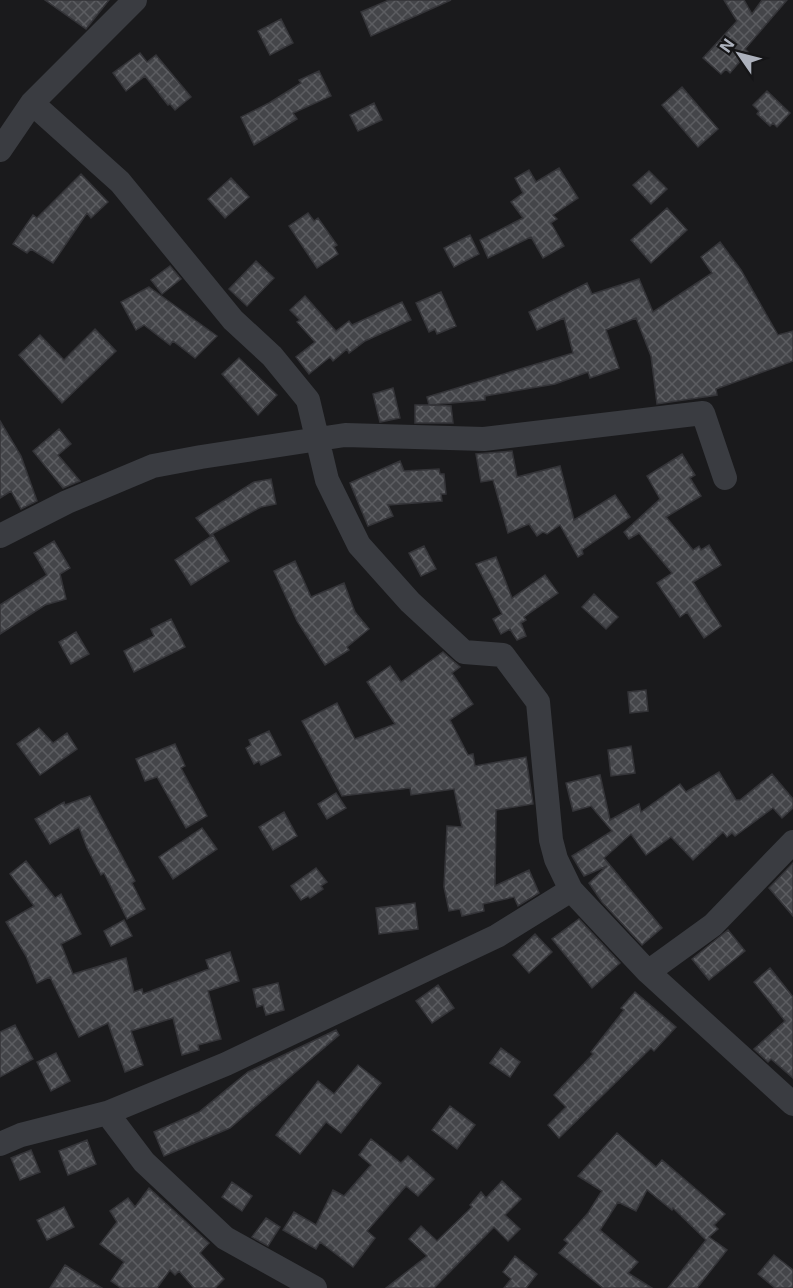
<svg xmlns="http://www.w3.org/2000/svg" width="793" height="1288" viewBox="0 0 793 1288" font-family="Inter,sans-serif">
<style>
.building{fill:url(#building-cross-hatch);stroke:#343438;stroke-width:1.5}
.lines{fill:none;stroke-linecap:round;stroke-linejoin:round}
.street{stroke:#3a3c41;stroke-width:24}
</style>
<defs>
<pattern id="building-cross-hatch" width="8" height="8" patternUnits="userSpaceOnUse" patternTransform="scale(1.5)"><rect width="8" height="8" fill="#444549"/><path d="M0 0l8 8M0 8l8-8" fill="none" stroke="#5c5d61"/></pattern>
</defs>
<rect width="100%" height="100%" fill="#1a1a1c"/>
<!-- building -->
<path class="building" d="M45,0h64l-23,29z
M389,0h62l-80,36 -10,-24z
M724,0h20l8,14 10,-14h25l-42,49 3,3 -18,21 -4,-4 -5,5 -18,-16 34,-37z
M281,19l12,24 -23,12 -12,-24z
M140,53l7,9 9,-7 35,42 -16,13 -5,-6 -2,1 -23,-29 -19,15 -13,-18z
M319,71l12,25 -38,17 4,6 -43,26 -13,-28 28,-14 32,-20 -2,-3z
M682,87l36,42 -20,18 -36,-42z
M767,91l23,22 -13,14 -4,-4 -3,3 -13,-12 2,-3 -6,-6z
M374,103l8,17 -24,11 -8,-16z
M559,168l19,30 -25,17 4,4 -6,4 13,23 -21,12 -12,-21 -43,21 -8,-18 43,-22 -12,-16 12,-9 -8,-15 14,-8 7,12z
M649,171l18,18 -16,15 -18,-19z
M81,174l27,28 -17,16 -4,-5 -34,50 -22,-14 -4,4 -14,-9 20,-29 4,3z
M231,178l18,19 -24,21 -17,-19z
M667,208l20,22 -36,33 -20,-23z
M308,213l6,8 4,-3 19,27 -3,2 4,7 -21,14 -28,-42z
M470,235l9,19 -25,13 -10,-19z
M720,242l21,28 37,65 15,-4v30l-77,28 1,6 -60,9 -6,-48 -15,-38 -30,12 13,38 -29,10 -2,-6 -33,12 -70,12v4l-56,5 22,1 2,17h-38v-18h14l-2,-8 146,-44 -9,-35 -27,12 -8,-18 58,-29 5,11 47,-15 14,33 59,-39 -11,-16z
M256,261l18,17 -27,28 -18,-17z
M170,266l11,13 -19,15 -11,-14z
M149,287l68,49 -22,22 -22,-17 -3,4 -26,-20 -8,5 -15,-28z
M441,292l15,34 -19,8 -2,-5 -6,3 -13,-29z
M305,296l31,35 13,-10 3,4 50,-23 9,18 -46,21 -16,12 -2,-4 -14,12 -3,-4 -21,17 -13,-17 19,-15 -18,-20 3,-2 -10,-10z
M95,329l21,22 -54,52 -43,-48 21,-20 24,25z
M239,358l38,37 -19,20 -36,-41z
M393,388l7,30 -20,4 -7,-28z
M0,421l21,35 16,45 -16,8 -10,-18 -11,7z
M59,429l12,15 -13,11 22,26 -17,7 -30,-37z
M512,451l5,26 43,-11 14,54 41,-25 15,22 -48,33 1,4 -5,3 -18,-32 -13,9 -4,-2 -6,4 -8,-12 -21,9 -15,-53 -12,2 -5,-28z
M682,454l13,21 -5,3 11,18 -35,21 27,33 6,-4 2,4 8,-5 12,20 -28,17 28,44 -17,12 -17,-26 -7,5 -23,-34 15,-10 -33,-40 -10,6 -5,-7 36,-33 -13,-23z
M400,461l4,10 35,-2 1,5h4l2,20h-5l1,7 -54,4 5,11 -25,10 -18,-43z
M271,479l5,25 -15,3 -51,28 -14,-17 58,-36z
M213,535l16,26 -38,24 -16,-25z
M54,541l16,27 -10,6 6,25 -21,6 -45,29v-29l47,-30 -13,-22z
M424,546l12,23 -15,7 -12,-23z
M496,557l16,41 33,-23 13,18 -34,24 2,3 -5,3 5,13 -9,4 -7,-11 -9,5 -8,-15 9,-5 -26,-50z
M295,561l16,36 33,-14 11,29 14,17 -22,18 2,3 -24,15 -28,-44 -23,-50z
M594,594l24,23 -12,12 -24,-22z
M171,619l14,28 -51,25 -10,-21 30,-15 -3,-7z
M76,632l13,22 -18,10 -12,-22z
M443,652l17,15 -8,6 21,31 -23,16 18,35 5,-1 2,12 51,-9 7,47 -37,6 -1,76 34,-16 10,23 -21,13 -4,-9 -31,7 1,7 -22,5 -2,-7 -11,2 -5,-24 3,-61 15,1 -8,-38 -43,6 -1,-7 -68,8 -40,-75 35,-18 18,36 40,-15 -28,-42 23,-16 11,16z
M646,690l2,21 -18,2 -2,-21z
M39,728l14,15 14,-10 10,16 -37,26 -23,-31z
M269,731l12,24 -20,10 -2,-4 -5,3 -8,-16 5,-3 -2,-5z
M175,744l10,22 -4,2 26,48 -21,12 -29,-51 -12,4 -9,-22z
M631,746l4,27 -24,3 -3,-26z
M719,772l17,28h4l32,-26 21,25v9l-11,10 -9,-10 -38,28 -3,-3 -5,4 -4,-5 -30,28 -22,-23 -25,18 -15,-21 -27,24 58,70 -20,17 -40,-43 -13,-19 18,-17 -23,10 -12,-20 40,-25 -21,-25 -18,5 -7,-28 34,-8 10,45 29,-16 2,8 39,-28 6,8z
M336,793l10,15 -19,11 -9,-15z
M90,796l45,85 -3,2 13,26 -18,10 -23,-46 -3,2 -14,-27 -8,-21 -29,17 -15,-25 29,-17 1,3z
M284,812l13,24 -24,14 -14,-23z
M202,828l15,21 -44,30 -14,-22z
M26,861l29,37 6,-4 20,40 -20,10 12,30 53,-16 8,34 8,-3 1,5 66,-25 -3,-9 24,-8 9,29 -31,10 13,48 -23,6 1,5 -17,5 -9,-37 -42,13 12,34 -18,7 -17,-49 -29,14 -29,-60 -13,6 -11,-27 -20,-34 28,-16 -24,-32z
M793,863v53l-24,-28z
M316,868l11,14 -6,4 2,3 -13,9 -2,-2 -7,4 -10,-14z
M415,903l3,26 -39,5 -3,-26z
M579,919l41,44 -28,25 -40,-49z
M124,920l8,16 -21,10 -7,-15z
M728,930l17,21 -36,29 -17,-21z
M535,934l17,18 -23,21 -16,-18z
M770,968l23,29v81l-22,-19 -3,3 -14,-13 31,-28 -31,-39z
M278,983l6,27 -18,5 -3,-10 -6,2 -4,-18z
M438,985l16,23 -22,15 -16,-22z
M635,992l41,35 -22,24 -3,-3 -92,90 -11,-13 18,-18 -12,-12 39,-41 -2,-2 33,-42 -3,-2z
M15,1025l18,34 -33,18v-45z
M336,1030l3,5 -109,93 -66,28 -10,-24 45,-20 49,-40z
M501,1048l19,14 -10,15 -20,-14z
M56,1053l14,28 -19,10 -14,-29z
M358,1065l23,18 -40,50 -15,-11 -26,32 -24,-19 42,-54 16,13z
M450,1106l25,19 -18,24 -25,-19z
M617,1133l39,34 6,-7 63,54 -11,11 4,4 -9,8 18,13 -30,38h-29l38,-48 -33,-32 -1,2 -25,-20 -11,21 -18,-9 -18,28 38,32 -10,11 24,15h-49l-44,-35 9,-10 -4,-3 24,-27 14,-22 -24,-15z
M371,1139l30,24 7,-7 26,23 -16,17 -12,-10 -39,45 8,7 -22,29 -33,-25 -4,7 -33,-19 11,-18 22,13 17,-35 11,6 27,-31 -12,-10z
M87,1140l9,24 -28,11 -9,-24z
M31,1150l9,22 -20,8 -9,-22z
M502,1181l19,18 -16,16 15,14 -12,12 -14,-14 -60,61h-48l41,-32 -18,-17 12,-13 16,15 35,-34 -2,-2 11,-13 5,6z
M232,1182l20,14 -10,15 -20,-14z
M149,1188l60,55 -9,10 24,26 -9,9h-21l-15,-17 -4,4 -5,-5 -13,18h-36l-10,-7 13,-19 -24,-18 17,-22 -7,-11 18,-13 7,9z
M64,1207l10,20 -27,13 -10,-20z
M266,1218l14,9 -12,19 -16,-9z
M774,1255l19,15v18h-18l-17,-14z
M515,1256l22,18 -11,14h-22l7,-9 -8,-7z
M65,1265l37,23h-52z"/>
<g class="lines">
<!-- street -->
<path class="street" d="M32,103l88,79 113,138 39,36 36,44 19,80 32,65 51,57 54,50 39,3 35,47 13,138 5,19 15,31 77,82 145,132
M0,150l32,-47 103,-103
M0,536l67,-34 86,-36 48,-9 144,-22 139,4 219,-26 22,65
M648,972l65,-47 80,-83
M107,1113l37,49 81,76 90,50
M0,1144l21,-9 86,-22 119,-49 271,-128 74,-46"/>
</g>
<!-- north arrow -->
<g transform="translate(739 54) rotate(305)" stroke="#151517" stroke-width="4.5" paint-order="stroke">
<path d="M0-4.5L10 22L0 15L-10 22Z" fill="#acb1bc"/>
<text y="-9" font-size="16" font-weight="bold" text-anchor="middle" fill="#acb1bc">N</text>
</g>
</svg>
